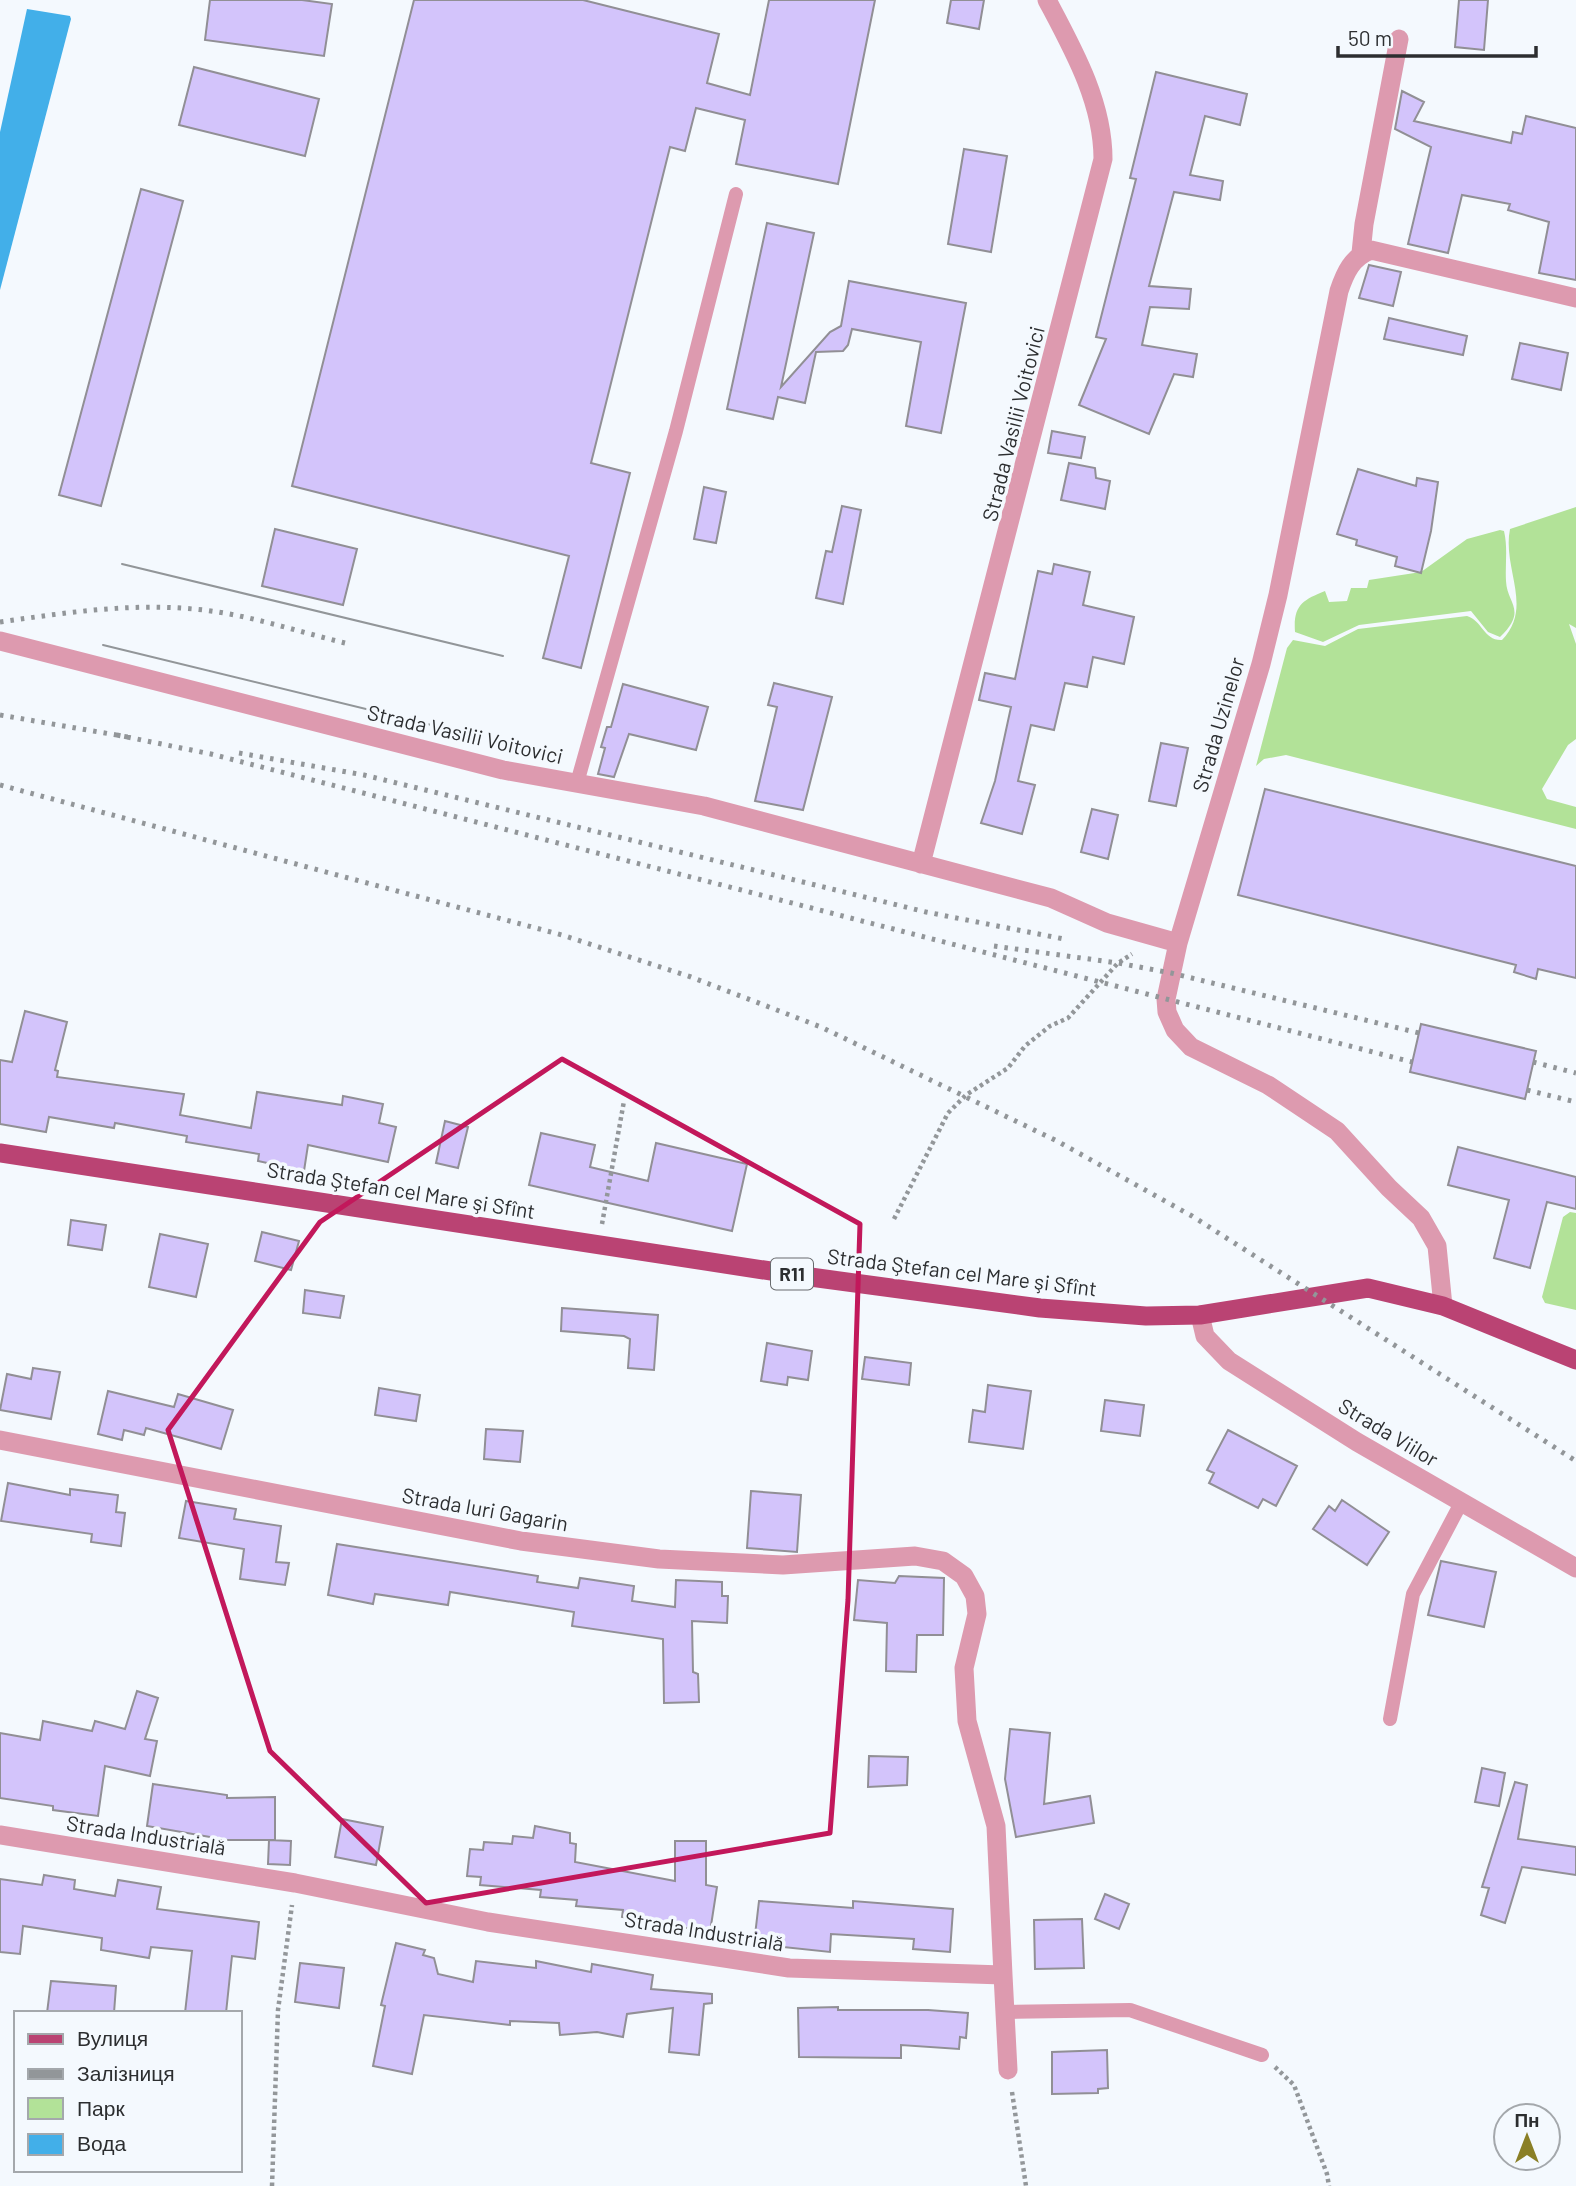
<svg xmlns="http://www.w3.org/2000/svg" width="1576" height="2186" viewBox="0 0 1576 2186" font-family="Barlow,sans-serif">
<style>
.green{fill:#b2e298}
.water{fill:#42afe9}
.building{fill:#d3c4fb;stroke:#918f95;stroke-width:2}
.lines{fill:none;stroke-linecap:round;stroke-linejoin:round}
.path{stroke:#93979a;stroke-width:4.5;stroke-dasharray:3.5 3.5;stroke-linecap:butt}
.service{stroke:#dd9aaf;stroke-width:14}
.minor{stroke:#dd9aaf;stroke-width:19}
.primary{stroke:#ba4373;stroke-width:19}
.tram{stroke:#929699;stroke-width:2}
.rail{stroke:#929699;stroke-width:5;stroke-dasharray:3.5 7;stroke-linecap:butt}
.marked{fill:none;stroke:#c2185b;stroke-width:5;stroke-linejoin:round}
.labels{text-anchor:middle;stroke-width:7;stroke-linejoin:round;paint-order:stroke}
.shield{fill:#f4f9fe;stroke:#686b6e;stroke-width:2}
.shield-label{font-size:19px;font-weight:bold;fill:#2c2e30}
.street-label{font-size:21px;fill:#2c2e30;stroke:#f4f9fe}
</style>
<rect width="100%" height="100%" fill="#f4f9fe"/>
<!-- green -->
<path class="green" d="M1576,507v121l-7,-4 7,20v95l-8,6 -26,44 5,10 29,8v22l-290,-74 -22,4 -8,7 31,-118 6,-8 32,6 33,-17 109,-13c15,4 17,25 35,24 32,-33 0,-71 8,-111z
M1500,530l4,1c4,17 1,33 2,50 1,23 22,29 -6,56l-12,-5 -17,-21 -112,14 -36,17 -28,-10c-2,-27 8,-32 30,-41l4,11 18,-1 4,-13h16l2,-8 52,-8 46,-33z
M1570,1212l6,1v97l-31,-7 -3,-6 21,-80z"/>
<!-- water -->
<path class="water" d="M27,9l43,7 1,3 -71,271v-158z"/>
<!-- building -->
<path class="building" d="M210,0h92l30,4 -8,52 -119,-16z
M414,0h169l136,34 -12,49 43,12 19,-95h106l-37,184 -102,-20 9,-44 -49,-12 -11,43 -15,-4 -79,316 39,10 -49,195 -38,-10 26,-102 -277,-70z
M951,0h33l-5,29 -32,-6z
M1459,0h29l-4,50 -29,-3z
M194,67l125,32 -14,57 -126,-31z
M1156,72l91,22 -7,31 -35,-9 -15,59 33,6 -3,19 -46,-8 -25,94 42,3 -2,20 -39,-2 -8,38 55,9 -4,23 -19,-3 -25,60 -70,-29 27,-66 -10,-2 40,-158 -6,-1z
M1402,91l22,11 -10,19 97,22 2,-11 9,2 4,-18 50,12v152l-37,-7 10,-51 -41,-12 2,-6 -48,-9 -14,58 -40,-9 23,-97 -36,-18z
M964,149l43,7 -16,96 -43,-8z
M141,189l42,12 -82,305 -42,-11z
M767,223l47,10 -33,154 49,-55 11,-6 8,-45 117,22 -25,130 -35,-7 15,-84 -69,-13 -4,16 -5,6 -27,1 -11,51 -27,-6 -5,22 -46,-10z
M1369,265l32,7 -8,34 -34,-8z
M1389,318l78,18 -4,19 -79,-16z
M1520,343l48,10 -7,37 -49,-11z
M1052,431l33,6 -4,21 -33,-5z
M1069,463l26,5 1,10 14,3 -5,28 -44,-9z
M1358,469l58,17 1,-8 21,4 -7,49 -10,42 -26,-7 2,-9 -41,-12 1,-5 -20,-6z
M704,487l22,5 -10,51 -22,-4z
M842,506l19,4 -18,94 -27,-6 10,-47 6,1z
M275,529l82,20 -14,56 -81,-19z
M1054,564l36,8 -7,33 51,12 -10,47 -31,-7 -6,30 -22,-4 -11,47 -23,-5 -13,56 17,4 -13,49 -41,-11 14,-42 16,-74 -32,-7 6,-27 30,6 23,-108 14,3z
M774,683l58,14 -29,113 -48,-9 22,-94 -9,-2z
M623,684l85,23 -12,43 -67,-16 -15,43 -16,-3 7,-26 -4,-1 6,-20h4z
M1161,743l27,5 -12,58 -27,-5z
M1265,789l311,77v112l-38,-9 -2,10 -22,-7 2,-7 -278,-70z
M1092,809l26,6 -10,44 -27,-7z
M25,1011l42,11 -12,48 3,1 -1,6 127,17 -4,21 71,13 6,-36 85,13 1,-9 40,8 -4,19 17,4 -8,35 -80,-17 -4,26 -46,-10 1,-7 -73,-12 1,-6 -72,-13 -1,5 -65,-11 -3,15 -46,-8v-64l12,2z
M1421,1024l115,27 -11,48 -115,-27z
M445,1121l23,6 -10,41 -22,-5z
M541,1133l54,12 -5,22 58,14 8,-38 91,21 -15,67 -203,-46z
M1458,1147l118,30v32l-29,-7 -17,66 -36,-10 15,-58 -61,-15z
M71,1220l35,5 -4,25 -34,-5z
M262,1232l37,9 -8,29 -36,-9z
M160,1234l48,10 -12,53 -47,-10z
M305,1290l39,6 -4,22 -37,-5z
M562,1308l96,7 -4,55 -26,-2 2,-29 -6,-3 -63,-5z
M767,1343l45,8 -4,29 -20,-3 -1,8 -26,-4z
M865,1357l46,6 -2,22 -47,-6z
M33,1368l27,4 -9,47 -51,-9 7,-36 24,5z
M988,1385l43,6 -8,58 -54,-7 4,-32 12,2z
M379,1388l41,7 -4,26 -41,-6z
M108,1391l66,16 4,-13 55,16 -12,39 -75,-21 -2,7 -20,-5 -2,10 -24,-6z
M1105,1400l39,5 -4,31 -39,-5z
M486,1429l37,2 -3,31 -36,-3z
M1228,1430l69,36 -21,40 -13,-7 -5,9 -49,-25 5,-10 -7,-3z
M8,1483l62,12v-6l48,6 -2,17 9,1 -4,33 -30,-4 1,-8 -91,-13z
M751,1491l50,4 -4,57 -50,-4z
M1342,1500l47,32 -22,33 -54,-36 16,-23 6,5z
M186,1501l50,8 -2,10 47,7 -5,36 13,1 -4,22 -45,-6 4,-30 -65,-11z
M337,1544l201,32 -1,6 41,6 2,-10 54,8 -2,15 43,6 1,-27 46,2v14h6l-1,27 -35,-2 1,51 5,2 1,28 -35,1 -1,-64 -91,-13 2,-14 -124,-20 -2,13 -73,-11 -2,10 -45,-9z
M1441,1561l55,11 -12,55 -56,-12z
M899,1576l45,2 -1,57h-26l-1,37 -30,-1 1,-48 -33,-3 4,-40 37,3z
M137,1691l21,7 -13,41 12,2 -7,35 -45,-10 -7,50 -45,-6v-4l-53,-8v-65l40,7 3,-19 49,10 3,-10 30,8z
M1010,1729l40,4 -6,71 46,-8 4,27 -78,14 -11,-58z
M869,1756l39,1 -1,28 -39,2z
M1482,1768l23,5 -6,33 -24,-4z
M1515,1782l12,3 -9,54 58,8v28l-54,-8 -17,56 -24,-8 8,-27 -7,-1z
M153,1784l74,11v3l48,-1v43h-48l-80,-14z
M342,1819l41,8 -7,38 -41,-8z
M535,1826l35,7v10l6,1 -1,18 100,19v-40h31v44l11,2 -7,45 -88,-15 1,-7 -47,-4 1,-6 -37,-3 1,-7 -61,-5 1,-8 -14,-1 3,-27 13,1 1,-8 28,2 1,-8 20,2z
M269,1840l22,1 -1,24 -22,-1z
M44,1875l31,5 -1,9 41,7 3,-16 43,7 -4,22 102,13 -4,37 -23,-3 -6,57h-41l7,-62 -41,-4 -2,11 -48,-8 1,-12 -79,-12 -3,28 -20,-2v-73l42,6z
M1105,1894l24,10 -10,25 -24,-10z
M759,1901l94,7v-7l100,8 -3,43 -37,-3 1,-10 -83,-5 -1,18 -76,-8z
M1082,1919l2,49 -49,1 -1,-49z
M396,1943l29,7 -2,5 11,3 4,16 35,8 3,-21 60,7v-7l55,11 1,-8 61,11 -2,14 61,5v9l-8,1 -5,51 -30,-3 4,-44 -46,6 -4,23 -26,-5 -37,3 -1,-12 -49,-2v4l-86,-10 -12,59 -39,-8 12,-60 -4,-1z
M300,1963l44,5 -5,40 -44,-6z
M51,1981l65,5 -2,27h-67z
M838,2007v3h90l40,3 -2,25 -6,-1 -1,12 -58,-4v13l-102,-1 -1,-49z
M1107,2050l1,38 -10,1v4l-46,1v-42z"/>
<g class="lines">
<!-- path -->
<path class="path" d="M894,1219l54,-106 18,-18 42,-27 17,-22 25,-20 18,-8 50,-55 14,-9
M602,1224l22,-123
M1275,2067l19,18 33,89 2,12
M1012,2092l14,94
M272,2186l6,-176 14,-105"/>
<!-- service -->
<path class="service" d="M577,783l99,-352 60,-237
M1390,1719l23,-125 48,-91
M1005,2012l125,-2 132,45"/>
<!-- minor -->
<path class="minor" d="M1361,253l3,-29 35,-185
M0,641l503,129 201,36 347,92 56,25 71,20
M921,864l182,-705c0,-57 -30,-110 -56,-159
M1443,1306l-6,-60 -16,-28 -32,-30 -52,-57 -69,-46 -77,-38 -16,-17 -8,-18 -1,-13 12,-56 83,-279 17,-69 61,-304c6,-18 13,-34 32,-41l205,48
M1200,1315l5,21 24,25 128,81 219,126
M0,1440l521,101 138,18 124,6 132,-9 28,5 21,15 11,20 2,18 -13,54 3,53 29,105 7,149 -214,-7 -301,-46 -193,-39 -295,-48
M1003,1975l5,95"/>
<!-- primary -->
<path class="primary" d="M0,1153l803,123 237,32 106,8 54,-1 168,-27 75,18 133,54"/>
<!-- tram -->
<path class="tram" d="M122,564l381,92
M103,645l374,91"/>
<!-- rail -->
<path class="rail" d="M0,622c64,-9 128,-19 193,-13 51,4 102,22 152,34
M0,715l128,22
M117,735l94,19 1201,308
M239,753l125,22 562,137 138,27
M0,785l562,150 129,42 130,50 236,114 135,75 384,245
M994,946l124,17 53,10 248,60
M1533,1062l43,11
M1527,1090l49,12"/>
</g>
<!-- marked area -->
<path class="marked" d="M562,1059l298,165 -12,376 -18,233 -404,70 -156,-152 -102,-321 152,-208z"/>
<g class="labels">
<!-- shield labels -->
<rect class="shield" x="771" y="1258.5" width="42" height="31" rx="5"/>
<g class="shield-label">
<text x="792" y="1281">R11</text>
</g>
<!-- street labels -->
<g class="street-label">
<text transform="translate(1014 424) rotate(-76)" y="7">Strada Vasilii Voitovici</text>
<text transform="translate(1219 725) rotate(-74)" y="7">Strada Uzinelor</text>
<text transform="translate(465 735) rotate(13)" y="7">Strada Vasilii Voitovici</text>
<text transform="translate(401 1191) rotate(9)" y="7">Strada Ştefan cel Mare şi Sfînt</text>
<text transform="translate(962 1273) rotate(7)" y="7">Strada Ştefan cel Mare şi Sfînt</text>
<text transform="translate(1388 1433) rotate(31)" y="7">Strada Viilor</text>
<text transform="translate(485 1510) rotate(10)" y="7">Strada Iuri Gagarin</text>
<text transform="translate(146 1836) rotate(9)" y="7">Strada Industrială</text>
<text transform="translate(704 1932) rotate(9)" y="7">Strada Industrială</text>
</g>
</g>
<!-- legend -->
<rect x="14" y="2011" width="228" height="161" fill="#f4f9fe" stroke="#a4a8ac" stroke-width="2"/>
<rect x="28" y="2034" width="35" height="10" fill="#ba4373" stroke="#a4a8ac" stroke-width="2"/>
<text x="77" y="2046" font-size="21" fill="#2c2e30">Вулиця</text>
<rect x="28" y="2069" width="35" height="10" fill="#929699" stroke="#a4a8ac" stroke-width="2"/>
<text x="77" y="2081" font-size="21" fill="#2c2e30">Залізниця</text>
<rect x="28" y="2098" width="35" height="21" fill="#b2e298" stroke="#a4a8ac" stroke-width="2"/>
<text x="77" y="2116" font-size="21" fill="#2c2e30">Парк</text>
<rect x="28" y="2134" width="35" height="21" fill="#42afe9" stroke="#a4a8ac" stroke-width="2"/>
<text x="77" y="2151" font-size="21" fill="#2c2e30">Вода</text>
<!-- north arrow -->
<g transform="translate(1527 2137)"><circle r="33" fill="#f4f9fe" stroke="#a4a8ac" stroke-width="2"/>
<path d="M0-5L12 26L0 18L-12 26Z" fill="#8a7f26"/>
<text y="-10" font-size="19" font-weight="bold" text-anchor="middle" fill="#2c2e30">Пн</text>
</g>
<!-- scale -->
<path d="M1338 46v10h198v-10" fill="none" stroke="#2c2e30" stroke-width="3.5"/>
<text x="1348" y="46" font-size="21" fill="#2c2e30" stroke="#f4f9fe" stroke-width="5" paint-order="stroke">50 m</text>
</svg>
